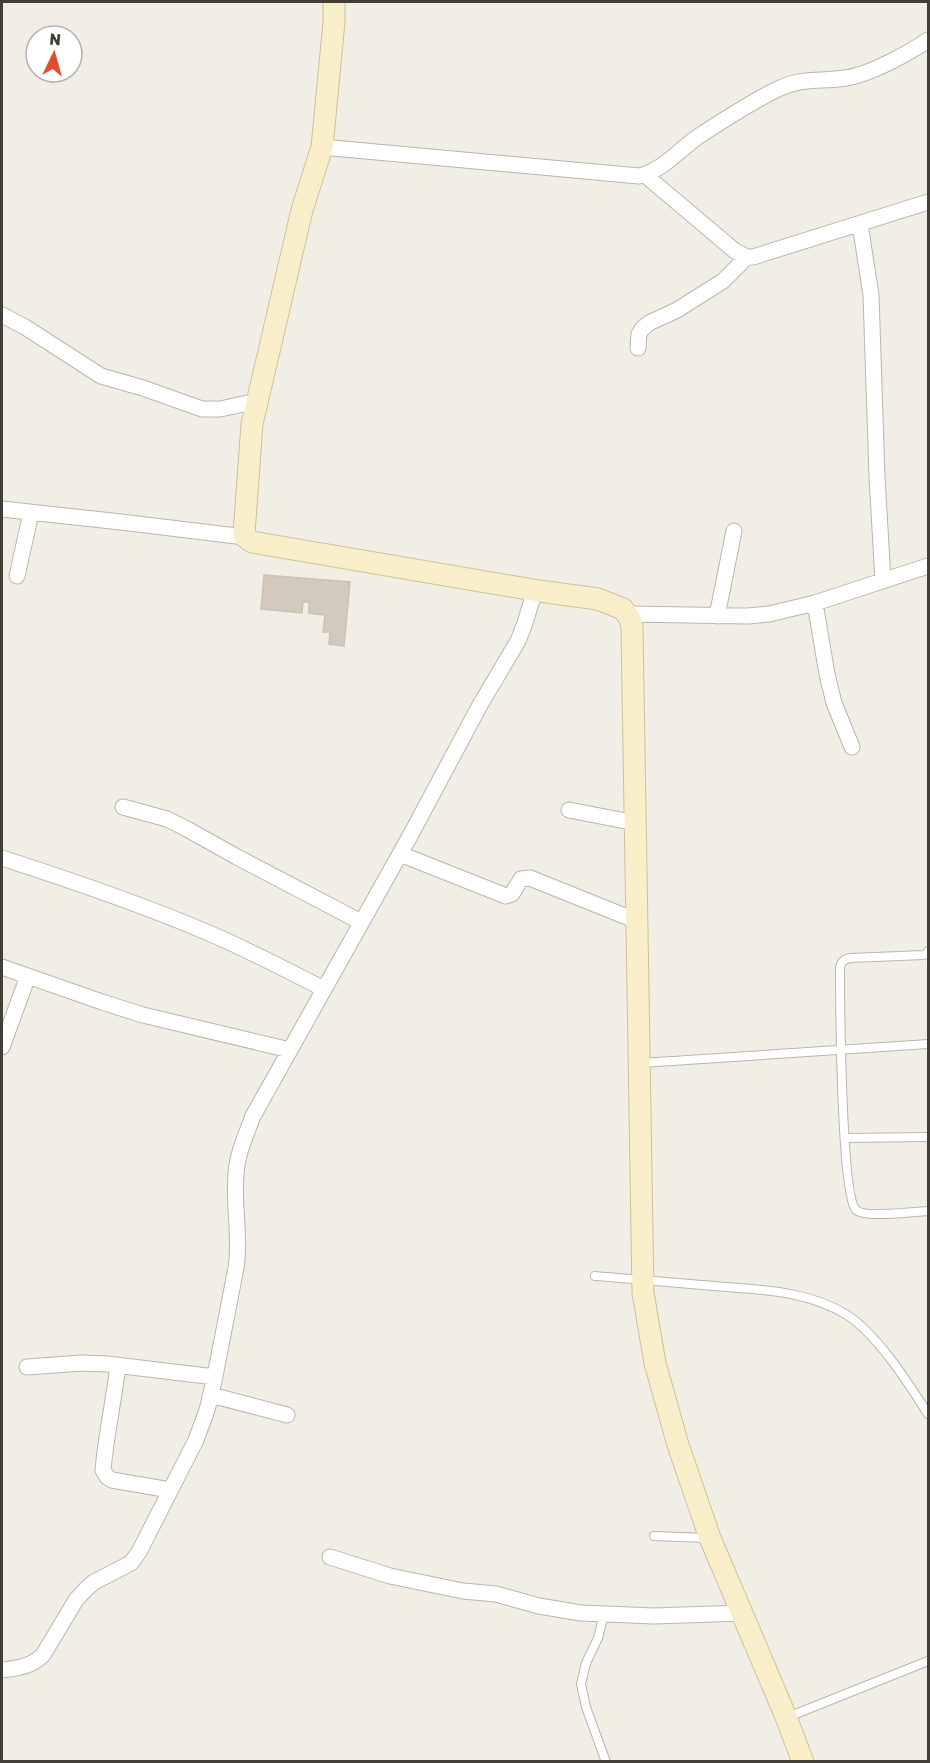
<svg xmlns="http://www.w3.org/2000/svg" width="930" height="1763" viewBox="0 0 930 1763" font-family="Rubik,sans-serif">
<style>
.building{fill:#d1cabd;stroke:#cbc2b1;stroke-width:1.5}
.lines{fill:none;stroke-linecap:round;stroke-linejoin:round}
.service-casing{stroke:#bbb6aa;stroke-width:10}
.minor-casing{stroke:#bbb6aa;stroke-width:17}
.secondary-casing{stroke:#ccc19a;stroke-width:23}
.service{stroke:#fff;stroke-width:8}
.minor{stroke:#fff;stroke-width:15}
.secondary{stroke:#f8eec9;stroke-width:21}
</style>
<rect width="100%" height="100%" fill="#f1eee6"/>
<!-- building -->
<path class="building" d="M264,575l86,7 -6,64 -15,-2 1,-12h-7l2,-17 -16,-2v-11h-6l-1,11 -41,-4z"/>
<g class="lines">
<defs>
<path id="service" d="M928,951l-1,3 -4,1 -72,3c-7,1 -9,3 -11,9 0,32 1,228 16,243 8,8 59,2 72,1
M642,1063l286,-19
M845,1138l83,-1
M595,1276c40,3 80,7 119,10 46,4 93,4 133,29 30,19 62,69 81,99
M654,1536l53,2
M604,1614l-6,24 -12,25 -5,21 5,23 20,55
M788,1717l140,-56"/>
<path id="minor" d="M322,147l317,29c23,-5 41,-27 60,-40 26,-17 52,-34 79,-47 24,-12 43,-7 67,-11 24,-3 64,-25 83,-38
M645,175l90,76 12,6h6l175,-55
M860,224l11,71 6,182 6,104
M2,315l23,12 76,49 42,12 59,21h18l37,-8
M638,348l1,-14 3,-5 7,-6 28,-13 46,-29 24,-24
M2,509l119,13 124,15
M17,576l14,-63
M815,603l12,71 7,29 18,44
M628,614l120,2 21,-2 46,-11 113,-37
M717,616l17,-85
M123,807l44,12 20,10 50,28 124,65
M569,810l67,13
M400,854l106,42 6,-2 9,-15 9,-1 107,43
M2,858c68,22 136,45 202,73 41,17 80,38 120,58
M2,967l100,35 41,13 147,35
M2,1047l26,-71
M118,1365c-4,35 -12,70 -15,105l4,7 5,3 58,10
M27,1367l55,-4 25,1 108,13
M211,1395l76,20
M330,1557l60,19 73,15 33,3 43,12 42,7 73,3 88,-3
M2,1670c15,-2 29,-3 41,-15l33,-55 10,-11 8,-7 37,-19 8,-11 57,-112 11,-30 7,-29 22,-113c5,-32 -3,-62 0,-94 1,-20 10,-39 17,-58l157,-280 70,-131 38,-64 7,-18 10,-33"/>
<path id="secondary" d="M334,2v20l-12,125 -20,63 -50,214 -8,110 1,3 7,5 287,49 59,8 25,10 7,10 2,8 11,666 12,70 23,82 32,93 76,179 17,45"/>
</defs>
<!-- service casing -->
<use href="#service" class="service-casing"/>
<!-- minor casing -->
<use href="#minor" class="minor-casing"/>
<!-- secondary casing -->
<use href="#secondary" class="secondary-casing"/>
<!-- service -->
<use href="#service" class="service"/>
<!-- minor -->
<use href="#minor" class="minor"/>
<!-- secondary -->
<use href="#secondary" class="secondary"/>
</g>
<!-- border -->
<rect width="930" height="1763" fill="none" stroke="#433e36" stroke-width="6"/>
<!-- north arrow -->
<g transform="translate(54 54) rotate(5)"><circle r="28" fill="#ffffff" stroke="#b4b2af" stroke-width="1.5"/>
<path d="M0-4.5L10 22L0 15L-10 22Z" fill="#e14e2d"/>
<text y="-9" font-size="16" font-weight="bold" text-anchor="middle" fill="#433e36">N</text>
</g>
</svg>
